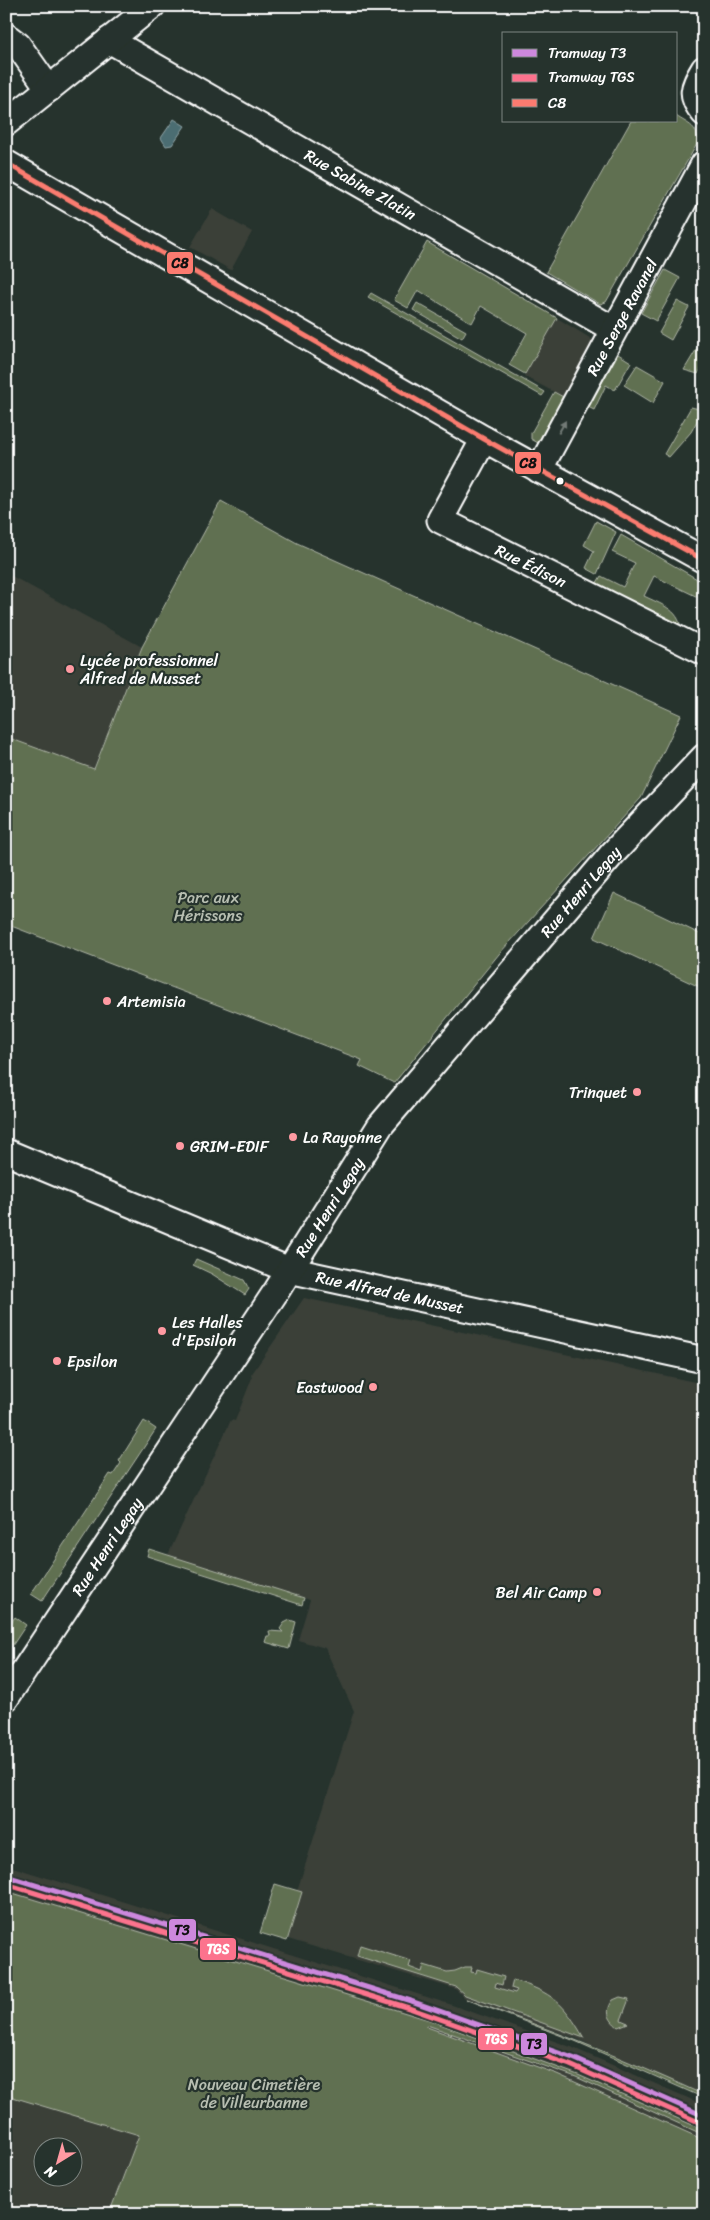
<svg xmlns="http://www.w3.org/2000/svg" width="710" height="2220" viewBox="0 0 710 2220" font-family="Sriracha,sans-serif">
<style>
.built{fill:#3b4039;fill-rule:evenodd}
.green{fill:#606f51;stroke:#b0b7a8}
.water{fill:#4b6d72;stroke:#93a7aa}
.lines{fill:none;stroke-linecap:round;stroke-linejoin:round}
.minor-casing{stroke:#fff;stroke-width:29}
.minor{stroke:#26332d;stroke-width:25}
.bus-1-casing{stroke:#26332d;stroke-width:9}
.bus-1{stroke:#fc7b70;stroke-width:5}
.tram-1-casing{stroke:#26332d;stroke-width:9}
.tram-2-casing{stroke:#26332d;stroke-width:9}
.tram-1{stroke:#cd88dd;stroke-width:5}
.tram-2{stroke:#fc738d;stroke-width:5}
.oneway{fill:#727a76}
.bus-dot{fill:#fff;stroke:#26332d;stroke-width:2}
.poi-dot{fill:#ff9aa2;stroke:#26332d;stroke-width:2}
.labels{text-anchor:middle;stroke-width:4.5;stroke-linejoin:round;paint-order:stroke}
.street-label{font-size:16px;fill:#fff;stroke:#26332d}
.poi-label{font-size:16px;fill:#fff;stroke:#26332d;text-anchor:start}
.park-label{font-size:16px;fill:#b7beb1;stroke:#26332d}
.line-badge{stroke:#26332d;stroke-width:2}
.badge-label{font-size:14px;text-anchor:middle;font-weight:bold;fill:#fff}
.pale-badge-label{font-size:14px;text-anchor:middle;font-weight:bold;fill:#111}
</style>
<rect width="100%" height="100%" fill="#26332d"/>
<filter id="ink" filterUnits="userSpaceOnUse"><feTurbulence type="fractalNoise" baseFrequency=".02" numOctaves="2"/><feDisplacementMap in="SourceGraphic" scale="10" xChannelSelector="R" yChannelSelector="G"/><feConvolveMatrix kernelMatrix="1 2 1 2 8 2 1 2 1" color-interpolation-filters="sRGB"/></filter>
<g filter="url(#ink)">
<!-- built -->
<path class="built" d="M212,209l40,23 -21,38 -41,-23z
M557,318l41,25 -31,56 -43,-23z
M6,573l136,74 -49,123 -87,-33z
M304,1298l400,86v711l-129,-57 -109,-39 -11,-10 -167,-50 14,-46 -5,-2 57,-180 -29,-63 -27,-8 12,-40 -142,-45 63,-135 4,1 17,-43 -1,-3z
M6,1865l443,139 122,43 133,58v35l-147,-66 -131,-47 2,-6 -422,-130z
M6,2095l133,40 -30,79h-103zM42,2148h30v30h-30z"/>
<!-- green -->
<path class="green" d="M676,116c13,9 23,10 21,28l-91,158 -6,2 -54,-32 85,-151h45z
M427,242l130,76 -32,56 -16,-9 18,-32 -46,-27 -9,17 -54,-33 -10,18 -14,-8z
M665,270l15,8 -24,43 -15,-8z
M371,293l7,4 167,95 -3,4 -174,-99z
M677,301l12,6 -18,33 -12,-7z
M417,303l49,28 -4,7 -49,-28z
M704,337v26l-6,11 -14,-4z
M618,354l13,8 -16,28 -9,-5 -12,25 -6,-3z
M637,365l28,16 -12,22 -29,-18z
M554,392l13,7 -27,45 -9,-5v-6z
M691,407l12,3 -12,22 -22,25 -5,-3z
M221,501l76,42 384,172 -40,83 -142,156 -105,129 -35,-17 3,-6 -356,-136v-187l88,32 48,-122z
M596,521l20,11 -19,42 -11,-6 8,-17 -10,-6z
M621,535l83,48v17l-50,-24 -10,20c16,8 35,13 37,33l-86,-43 6,-10 22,11 12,-24 -23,-11z
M614,893l90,43v53l-110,-51z
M196,1259l48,21 5,9 -4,6 -33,-21 -19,-9z
M144,1421l12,8 -114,172 -11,-7 79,-120 3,1 8,-12 -2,-2z
M149,1549l155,49 -2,7 -155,-49z
M15,1617l11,8 -20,30v-25z
M290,1620l6,2 -7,27 -24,-7 2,-6h3l-1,-5 14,1 -3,-3 4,-6z
M275,1884l27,8 -15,49 -27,-8z
M6,1891l423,129 149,55 126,55v5l-128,-58 -149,-52v2l130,47 147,66v74h-595l30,-79 -133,-40z
M360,1945l51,16 -2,6 13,5 2,-7 23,7 8,-1 10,-4h7l-1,5 5,1 1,-4 27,8 -2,8 -6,-2 -1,4 20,6 2,-3 -6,-2 2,-8c40,13 50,22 71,58l-119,-43 -9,-8 -99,-31z
M620,1997l9,2 -8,21 7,3 -10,4c-10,-8 -13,-16 -5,-27z
M466,1999c81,29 160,60 238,96v3l-129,-57z"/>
<!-- water -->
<path class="water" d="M174,119l11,7 -13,19 -6,1 -5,-8z"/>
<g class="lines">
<defs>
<g id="minor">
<path d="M6,36l12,9 31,44"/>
<path id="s1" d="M109,40l504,289"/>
<path d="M704,69c-11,18 -15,27 0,44"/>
<path d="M6,123l146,-117"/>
<path d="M6,163l478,276 220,121"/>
<path id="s2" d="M484,439l-44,81 264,132"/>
<path id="s3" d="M539,470l165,-306"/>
<path id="s4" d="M6,1152l283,118 415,90"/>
<path id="s5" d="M6,1698l271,-408 103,-164 233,-273 91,-96"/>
</g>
</defs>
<!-- minor casing -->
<use href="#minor" class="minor-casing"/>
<!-- minor -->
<use href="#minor" class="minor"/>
<defs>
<path id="bus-1" d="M6,163l478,276 220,121"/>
</defs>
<!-- bus-1 casing -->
<use href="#bus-1" class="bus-1-casing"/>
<!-- bus-1 -->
<use href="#bus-1" class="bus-1"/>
<defs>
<path id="tram-1" d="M6,1876l405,125 162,57 131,58"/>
<path id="tram-2" d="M6,1884l403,124 161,57 131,58"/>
</defs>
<!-- tram-1 casing -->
<use href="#tram-1" class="tram-1-casing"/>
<!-- tram-2 casing -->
<use href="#tram-2" class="tram-2-casing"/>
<!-- tram-1 -->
<use href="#tram-1" class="tram-1"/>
<!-- tram-2 -->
<use href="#tram-2" class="tram-2"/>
</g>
<!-- one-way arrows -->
<defs><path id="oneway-solid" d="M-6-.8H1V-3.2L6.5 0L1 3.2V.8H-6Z" transform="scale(1.25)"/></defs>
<use class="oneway" href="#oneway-solid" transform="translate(562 427) rotate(-61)"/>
</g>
<!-- markers -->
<circle class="bus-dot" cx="560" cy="481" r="4.5"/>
<g class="poi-dot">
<circle cx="70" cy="669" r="5"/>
<circle cx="107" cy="1001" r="5"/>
<circle cx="637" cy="1092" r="5"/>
<circle cx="293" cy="1137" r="5"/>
<circle cx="180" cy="1146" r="5"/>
<circle cx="162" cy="1331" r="5"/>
<circle cx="57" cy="1361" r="5"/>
<circle cx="373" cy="1387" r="5"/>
<circle cx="597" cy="1592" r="5"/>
</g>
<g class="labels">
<!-- street labels -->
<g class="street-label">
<text dy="6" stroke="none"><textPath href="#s1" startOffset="290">Rue Sabine Zlatin</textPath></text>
<text dy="6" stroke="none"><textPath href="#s3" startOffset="174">Rue Serge Ravanel</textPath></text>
<text dy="6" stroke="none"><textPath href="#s2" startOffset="194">Rue Édison</textPath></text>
<text dy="6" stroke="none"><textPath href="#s5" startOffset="992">Rue Henri Legay</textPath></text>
<text dy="6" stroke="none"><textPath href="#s5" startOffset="588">Rue Henri Legay</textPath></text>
<text dy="6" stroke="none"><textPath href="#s4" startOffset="410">Rue Alfred de Musset</textPath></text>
<text dy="6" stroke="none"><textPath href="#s5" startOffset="182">Rue Henri Legay</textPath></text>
</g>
<!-- poi labels -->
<g class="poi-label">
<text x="80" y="666">Lycée professionnel<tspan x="80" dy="18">Alfred de Musset</tspan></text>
<text x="117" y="1007">Artemisia</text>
<text x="627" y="1098" text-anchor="end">Trinquet</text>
<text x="303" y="1143">La Rayonne</text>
<text x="190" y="1152">GRIM-EDIF</text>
<text x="172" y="1328">Les Halles<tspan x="172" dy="18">d'Epsilon</tspan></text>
<text x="67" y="1367">Epsilon</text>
<text x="363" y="1393" text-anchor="end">Eastwood</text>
<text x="587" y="1598" text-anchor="end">Bel Air Camp</text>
</g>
<!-- park labels -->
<g class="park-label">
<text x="208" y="903">Parc aux<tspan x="208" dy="18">Hérissons</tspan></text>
<text x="254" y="2090">Nouveau Cimetière<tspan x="254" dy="18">de Villeurbanne</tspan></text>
</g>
</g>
<g class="line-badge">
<rect x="166" y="251" width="28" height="24" rx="5" fill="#fc7b70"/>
<rect x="514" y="451" width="28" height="24" rx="5" fill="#fc7b70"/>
<rect x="168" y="1918" width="29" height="24" rx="5" fill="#cd88dd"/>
<rect x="199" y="1937" width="38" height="24" rx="5" fill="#fc738d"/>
<rect x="477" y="2027" width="38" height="24" rx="5" fill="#fc738d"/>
<rect x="520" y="2032" width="28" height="24" rx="5" fill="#cd88dd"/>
</g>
<g class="badge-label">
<text x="218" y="1954">TGS</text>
<text x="496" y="2044">TGS</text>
</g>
<g class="pale-badge-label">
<text x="180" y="268">C8</text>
<text x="528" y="468">C8</text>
<text x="182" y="1935">T3</text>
<text x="534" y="2049">T3</text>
</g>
<!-- margin -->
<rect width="710" height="2220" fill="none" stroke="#26332d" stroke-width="25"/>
<rect x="12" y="12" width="685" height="2195" fill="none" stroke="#fff" stroke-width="2" filter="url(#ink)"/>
<!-- legend -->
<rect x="502" y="32" width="175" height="90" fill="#26332d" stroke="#7d8581"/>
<rect x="512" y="49" width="25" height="8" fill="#cd88dd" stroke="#7d8581"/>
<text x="548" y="58" font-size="15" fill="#ffffff">Tramway T3</text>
<rect x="512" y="74" width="25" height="8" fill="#fc738d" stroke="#7d8581"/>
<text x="548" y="82" font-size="15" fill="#ffffff">Tramway TGS</text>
<rect x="512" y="99" width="25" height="8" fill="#fc7b70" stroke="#7d8581"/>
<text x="548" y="108" font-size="15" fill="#ffffff">C8</text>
<!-- north arrow -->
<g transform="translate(58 2162) rotate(217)"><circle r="24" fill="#26332d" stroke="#7d8581"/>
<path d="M0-4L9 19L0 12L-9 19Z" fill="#ff9aa2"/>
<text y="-8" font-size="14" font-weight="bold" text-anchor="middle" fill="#ffffff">N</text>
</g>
</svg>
